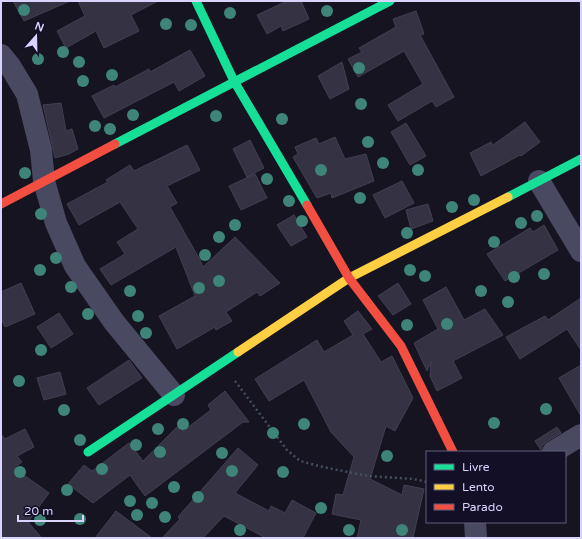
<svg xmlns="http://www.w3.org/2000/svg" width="582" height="539" viewBox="0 0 582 539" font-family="'Varela Round',sans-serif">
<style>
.building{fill:#343243;stroke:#433f54}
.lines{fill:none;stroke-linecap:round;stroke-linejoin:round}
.path{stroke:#44505f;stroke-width:2.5;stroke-dasharray:2 3;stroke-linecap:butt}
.street{stroke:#4a4962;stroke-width:22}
.fast{stroke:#16e098;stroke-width:9}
.slow{stroke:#ffcf43;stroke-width:9}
.jam{stroke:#f24e42;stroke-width:9}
.tree{fill:#3e8478}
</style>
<rect width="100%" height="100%" fill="#161421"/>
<!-- building -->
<path class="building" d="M13,1h57l-46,20z
M78,1h80l-27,14 8,16 -35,17 -8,-17 -30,17 -9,-17 28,-15z
M287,1h14l8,18 -26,12 -2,-5 -14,8 -10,-19z
M416,11l8,23 -4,1 34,62 -18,10 -4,-6 -34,20 -10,-16 35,-21 -19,-33 -46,26 -10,-18 14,-7 -3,-4 37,-21 -3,-8z
M190,50l15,26 -26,15 -5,-9 -70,36 -12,-22 22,-11 1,2 34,-18 1,3z
M342,62l7,27 -19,10 -12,-23z
M61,103l5,28 6,-2 6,20 -9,5 -14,4 -12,-53z
M525,122l15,20 -19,14 -1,-1 -39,21 -11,-23 21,-11 2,3z
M406,123l20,33 -16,9 -19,-33z
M335,137l10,22 21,-5 8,27 -42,17 -1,-5 -14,5 -24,-41 5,-3 -3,-7 21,-9 3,6z
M250,140l14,28 -17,9 -14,-28z
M187,145l13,25 -33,16 10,17 -7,4 30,53 3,7 32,-30 45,46 -20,13 -3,-4 -31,20 6,9 -16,9 -1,-3 -38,22 -18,-33 36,-20 -19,-49 -65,38 -11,-16 25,-15 -8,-12 21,-13 -18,-27 -41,23 -12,-21 41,-22 -2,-2 24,-15 4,6z
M255,174l12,24 -26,12 -12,-24z
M402,181l12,22 -29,15 -12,-23z
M428,204l5,17 -22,8 -5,-19z
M294,215l13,22 -16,9 -14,-21z
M544,225l14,25 -53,31 -18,-27 43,-26 3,4z
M21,283l14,31 -30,13 -4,-9v-26z
M398,283l13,21 -18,11 -15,-19z
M446,287l18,33 21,-11 18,26 -50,26 9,17 -25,13 -7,-15 1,-14 -4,9 -13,-28 24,-14 -15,-29z
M581,298v52l-14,-21 -47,30 -14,-22 39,-21 3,4z
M358,311l14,18 -9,5 18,28 11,-6 21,42 -18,33 -9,-5 -16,53 32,16 2,-10 20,4 -11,49h-56l4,-18 -29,-6 4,-20 7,1 11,-38 -23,-25 -27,-52 -35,21 -14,-22 62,-39 7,12 29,-17 -9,-14z
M59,313l14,21 -22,14 -14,-21z
M129,360l13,18 -43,27 -12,-17z
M581,365v51l-22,-38z
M60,372l6,22 -22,6 -7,-22z
M225,391l24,31h-6l-98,74 -15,-21 -37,28 -25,-19 16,-19 8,6 37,-28 14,18 35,-35 5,5 28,-21 -3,-5z
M557,427l4,6 -15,9 -4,4 -1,4 -6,-9z
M25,429l9,18 -17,9 5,6 -8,6 35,25 -21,29 14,16h-41v-104l4,5z
M238,448l20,17 -23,28 34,18 2,-5 14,7 7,-13 24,13 -13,25h-37l-42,-22 -21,22h-41l18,-19 -2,-2z
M116,511l36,27h-57z"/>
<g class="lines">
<!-- path -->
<path class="path" d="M235,381l52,69 13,11 23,6 45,9 46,3 13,3"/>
<!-- street -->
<path class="street" d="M1,55l9,11 17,28 14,56 3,31 12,42 19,43 39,56 60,73
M539,181l42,70
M553,452l28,-17
M475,522l1,16"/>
<!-- fast -->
<path class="fast" d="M196,1l38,80 73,124
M115,144l275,-143
M508,197l73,-38
M88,452l150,-100"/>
<!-- slow -->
<path class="slow" d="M238,352l111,-74 159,-81"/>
<!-- jam -->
<path class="jam" d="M1,204l114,-60
M307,205l42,73 52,68 52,106"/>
</g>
<!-- trees -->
<g class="tree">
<circle cx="24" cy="10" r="6"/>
<circle cx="327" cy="11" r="6"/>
<circle cx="230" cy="13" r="6"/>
<circle cx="166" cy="24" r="6"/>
<circle cx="191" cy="25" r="6"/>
<circle cx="63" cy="52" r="6"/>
<circle cx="38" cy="59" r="6"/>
<circle cx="79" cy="62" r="6"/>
<circle cx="359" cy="68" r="6"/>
<circle cx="112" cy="75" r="6"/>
<circle cx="83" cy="81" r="6"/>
<circle cx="361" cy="104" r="6"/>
<circle cx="133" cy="115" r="6"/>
<circle cx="216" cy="116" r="6"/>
<circle cx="282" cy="119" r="6"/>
<circle cx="95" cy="126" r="6"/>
<circle cx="110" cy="129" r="6"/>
<circle cx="368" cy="142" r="6"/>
<circle cx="383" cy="163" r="6"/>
<circle cx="321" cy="170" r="6"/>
<circle cx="418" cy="170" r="6"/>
<circle cx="25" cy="173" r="6"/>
<circle cx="267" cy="179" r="6"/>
<circle cx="360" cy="198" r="6"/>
<circle cx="474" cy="200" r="6"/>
<circle cx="289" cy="201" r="6"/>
<circle cx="452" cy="207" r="6"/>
<circle cx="41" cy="214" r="6"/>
<circle cx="537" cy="216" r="6"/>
<circle cx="302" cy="221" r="6"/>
<circle cx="521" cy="223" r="6"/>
<circle cx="235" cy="225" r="6"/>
<circle cx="407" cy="233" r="6"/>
<circle cx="219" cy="237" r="6"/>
<circle cx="494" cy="242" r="6"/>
<circle cx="205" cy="255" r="6"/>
<circle cx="56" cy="258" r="6"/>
<circle cx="40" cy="270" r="6"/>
<circle cx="410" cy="270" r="6"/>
<circle cx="544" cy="274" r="6"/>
<circle cx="425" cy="276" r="6"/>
<circle cx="514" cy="277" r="6"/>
<circle cx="219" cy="281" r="6"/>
<circle cx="71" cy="287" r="6"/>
<circle cx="199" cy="288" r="6"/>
<circle cx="130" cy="291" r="6"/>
<circle cx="481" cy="291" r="6"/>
<circle cx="508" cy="302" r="6"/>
<circle cx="88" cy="314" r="6"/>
<circle cx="138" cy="316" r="6"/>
<circle cx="447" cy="324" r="6"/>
<circle cx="407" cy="325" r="6"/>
<circle cx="146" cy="333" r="6"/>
<circle cx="41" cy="350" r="6"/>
<circle cx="19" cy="381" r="6"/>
<circle cx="546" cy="409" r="6"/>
<circle cx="64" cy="410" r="6"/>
<circle cx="494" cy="423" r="6"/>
<circle cx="183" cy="424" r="6"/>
<circle cx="304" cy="424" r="6"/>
<circle cx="158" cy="429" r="6"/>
<circle cx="273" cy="433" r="6"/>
<circle cx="80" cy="440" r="6"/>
<circle cx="136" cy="445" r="6"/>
<circle cx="160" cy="452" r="6"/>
<circle cx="222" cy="453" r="6"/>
<circle cx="387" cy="456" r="6"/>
<circle cx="102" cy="469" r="6"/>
<circle cx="232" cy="471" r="6"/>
<circle cx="20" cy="472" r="6"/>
<circle cx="283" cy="472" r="6"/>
<circle cx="174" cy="487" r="6"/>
<circle cx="67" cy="490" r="6"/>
<circle cx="198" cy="497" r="6"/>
<circle cx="130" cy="501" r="6"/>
<circle cx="152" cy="503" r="6"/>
<circle cx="321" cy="508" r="6"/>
<circle cx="137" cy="515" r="6"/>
<circle cx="165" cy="517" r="6"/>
<circle cx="80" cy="519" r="6"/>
<circle cx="40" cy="520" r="6"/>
<circle cx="240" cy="530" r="6"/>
<circle cx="349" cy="530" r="6"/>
<circle cx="402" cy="530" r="6"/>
</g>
<!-- border -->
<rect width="582" height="539" fill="none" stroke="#d9d4ff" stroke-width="4"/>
<!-- legend -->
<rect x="426" y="451" width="140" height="72" fill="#130f26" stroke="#625e7d"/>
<rect x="434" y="464" width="20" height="6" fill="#16e098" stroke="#625e7d"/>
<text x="462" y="471" font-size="12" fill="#d9d4ff">Livre</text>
<rect x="434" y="484" width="20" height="6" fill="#ffcf43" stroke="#625e7d"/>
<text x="462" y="491" font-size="12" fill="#d9d4ff">Lento</text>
<rect x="434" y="504" width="20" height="6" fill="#f24e42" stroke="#625e7d"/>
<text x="462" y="511" font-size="12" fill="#d9d4ff">Parado</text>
<!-- north arrow -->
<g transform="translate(36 36) rotate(20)" stroke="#130f26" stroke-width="3" paint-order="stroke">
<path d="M0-3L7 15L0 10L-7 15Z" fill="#d9d4ff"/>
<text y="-6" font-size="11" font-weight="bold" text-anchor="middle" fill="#d9d4ff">N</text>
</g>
<!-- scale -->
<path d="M18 515v6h65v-6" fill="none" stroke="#d9d4ff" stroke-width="2"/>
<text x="24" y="515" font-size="12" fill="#d9d4ff" stroke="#130f26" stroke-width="3" paint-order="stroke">20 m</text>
</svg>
